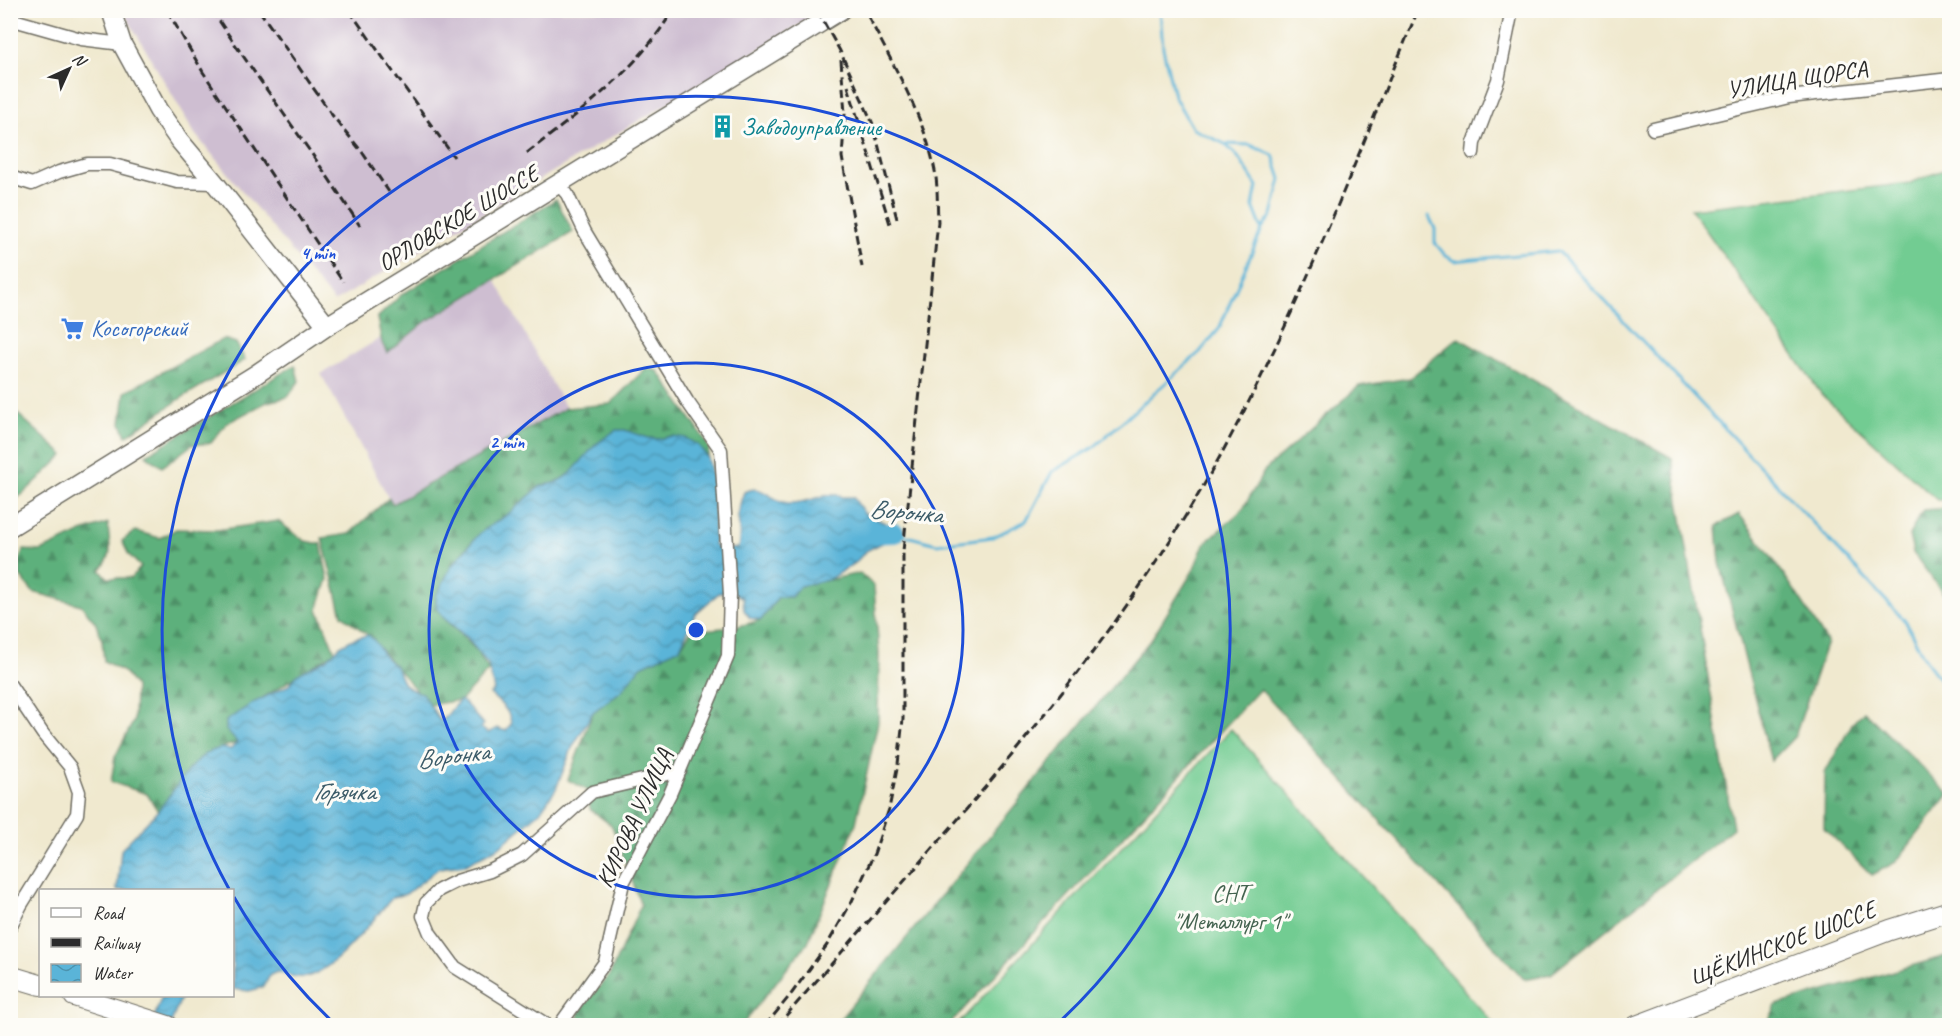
<svg xmlns="http://www.w3.org/2000/svg" width="1960" height="1036" viewBox="0 0 1960 1036" font-family="Caveat,sans-serif">
<style>
.industrial{fill:#cebed1}
.forest{fill:url(#forest-firs);stroke:#446e54;stroke-width:1.5}
.garden{fill:#72cc92;stroke:#4e7c5e;stroke-width:1.5}
.water{fill:url(#water-waves);stroke:#427082;stroke-width:1.5}
.lines{fill:none;stroke-linecap:round;stroke-linejoin:round}
.stream{stroke:#5ab4d8;stroke-width:3}
.river{stroke:#5ab4d8;stroke-width:20}
.street-casing{stroke:#706e64;stroke-width:15}
.secondary-casing{stroke:#706e64;stroke-width:21}
.primary-casing{stroke:#706e64;stroke-width:22}
.street{stroke:#fff;stroke-width:12}
.secondary{stroke:#fff;stroke-width:18}
.primary{stroke:#fff;stroke-width:20}
.rail{stroke:#2b2b2b;stroke-width:3;stroke-dasharray:9 4.5;stroke-linecap:butt}
.ring{fill:none;stroke:#1d4ed8;stroke-width:3}
.labels{text-anchor:middle;stroke-width:6;stroke-linejoin:round;paint-order:stroke}
.street-label{font-size:24px;fill:#2b2b2b;stroke:#fdfcf7}
.culture-label{font-size:24px;fill:#0d838f;stroke:#fdfcf7;text-anchor:start}
.shop-label{font-size:24px;fill:#366cbe;stroke:#fdfcf7;text-anchor:start}
.park-label{font-size:24px;fill:#44634f;stroke:#fdfcf7}
.water-label{font-size:26px;font-style:italic;fill:#3b5b68;stroke:#fdfcf7}
.centre{fill:#1d4ed8;stroke:#fdfcf7;stroke-width:3}
.ring-label{font-size:18px;text-anchor:middle;font-weight:bold;fill:#1d4ed8;stroke:#fdfcf7;stroke-width:6;stroke-linejoin:round;paint-order:stroke}
</style>
<defs>
<pattern id="forest-firs" width="22" height="20" patternUnits="userSpaceOnUse" patternTransform="scale(1.5)"><rect width="22" height="20" fill="#5db07c"/><path d="M5 1l3.5 6h-7zM16 11l3.5 6h-7z" fill="#4d8f66"/></pattern>
<pattern id="water-waves" width="16" height="10" patternUnits="userSpaceOnUse" patternTransform="scale(1.5)"><rect width="16" height="10" fill="#5ab4d8"/><path d="M0 5q4-4 8 0t8 0" fill="none" stroke="#4b93af"/></pattern>
</defs>
<rect width="100%" height="100%" fill="#fdfcf7"/>
<filter id="ink" filterUnits="userSpaceOnUse"><feTurbulence type="fractalNoise" baseFrequency=".0167" numOctaves="2"/><feDisplacementMap in="SourceGraphic" scale="12" xChannelSelector="R" yChannelSelector="G"/><feConvolveMatrix kernelMatrix="1 2 1 2 8 2 1 2 1" color-interpolation-filters="sRGB"/></filter>
<filter id="wash" filterUnits="userSpaceOnUse"><feTurbulence type="fractalNoise" baseFrequency=".008" numOctaves="4" result="noise"/><feDisplacementMap in="SourceGraphic" scale="24" xChannelSelector="R" yChannelSelector="G"/><feGaussianBlur stdDeviation="1.35" result="paint"/><feColorMatrix in="noise" values="0 0 0 0 0 0 0 0 0 0 0 0 0 0 0 0 0 1.4 0 .05"/><feComposite in="paint" operator="in"/></filter>
<g filter="url(#wash)">
<rect width="100%" height="100%" fill="#f0e9cf"/>
<!-- industrial -->
<path class="industrial" d="M123,11h700l-489,291 -139,-168z
M493,276l73,132 -174,96 -71,-130 71,-43z"/>
<!-- forest -->
<path class="forest" d="M556,199l17,33 -148,90 -38,31 -5,-10 -5,-25 24,-23z
M1458,338l214,120 61,370 -182,146 -27,5 -264,-290 -311,336h-114l317,-387 41,-67 11,-27 38,-34 23,-40 94,-84 51,-8z
M223,339l13,4 9,17 -62,37 -57,39 -5,-13 4,-31z
M295,365l4,16 -11,16 -21,5 -40,21 -16,20 -19,2 -30,22 -16,-12z
M646,368l12,3 45,66 6,11 -1,10 -10,-13 -26,-9 -13,3 -11,-1 -23,-8 -55,44 -15,9 -14,3 -29,25 -32,22 -28,32 -16,31v11l7,10 33,33 13,20 -28,30 -32,5 -61,-70 -26,-20 -20,-77 27,-4 40,-36 4,6 173,-96 44,-4z
M11,408l53,47 -41,39 -12,8z
M1949,508h1l-1,93 -36,-48 -4,-18 14,-25z
M1739,514c33,41 61,83 88,128l-32,94 -24,25 -51,-198 -3,-37z
M278,521l27,20 16,3 7,35 -10,30 17,43 -109,69 12,21 -32,11 -48,58 -11,-17 -36,-12 4,-25 19,-37 1,-33 -10,-14 -21,-12 -2,-21 -7,-18 -14,-17 -48,-13 -13,-16v-18l4,-8 17,1 41,-19 26,-9c0,19 8,31 -8,47l8,8h23l10,-11 -12,-12 -7,-14 13,-10 25,7 16,-9 41,1z
M860,573l14,13 5,68 -1,68 -22,101 -48,119 -66,83h-163l-1,-12 32,-39 31,-69 -29,-79 -22,-17 -3,-19 -19,-10 25,-68 28,-21 20,-25 39,-18 11,-17 44,-4 26,-7 17,-23h13l9,-11z
M1864,711l85,83 -53,68 -24,13 -48,-47 1,-55 27,-49z
M1949,955v70h-182l9,-20z"/>
<!-- garden -->
<path class="garden" d="M1949,168l1,332h-13l-115,-105 -131,-186 219,-26z
M1231,729l264,296h-538z"/>
<!-- water -->
<path class="water" d="M616,430h9l23,8 11,1 13,-3 13,2 13,7 10,13 6,26v61l8,5 16,-2c3,-12 1,-20 0,-31 0,-9 3,-17 6,-25 16,-9 25,6 39,10 16,4 36,-6 52,-8l7,3h11l11,16 21,10 -1,19 -18,9 -11,12 -27,17 -28,6 -9,11h-13l-17,23 -11,-2 -6,-8 -1,-12 -10,-6 -14,1 -24,21 -15,34 -39,18 -20,25 -28,21 -20,34 -17,43 -16,23 -41,35 -35,18 -25,3 -33,26 -13,3c-20,22 -59,76 -89,80 -10,1 -18,-2 -27,-5l-7,3 -6,12 -15,4 -16,-2 -1,-99h-115l4,-40 7,-8 30,-31 31,-42 17,-16 14,-5 11,1 6,-7 -11,-12v-9l27,-18 36,-18 9,-11 29,-15 13,-13 13,-7 15,-4c15,10 10,21 28,31 6,17 7,22 26,27l18,28c10,-5 11,-15 21,-21 10,7 13,17 23,24l-3,4 7,5 9,-5 9,3 5,-7c-1,-14 -11,-21 -21,-30l4,-4 -6,-26 -21,-26 -24,-21 -7,-10v-11l16,-31 28,-32 32,-22 29,-25 14,-3 15,-9 26,-30z
M162,996h20l-12,29 -19,1z"/>
<g class="lines">
<!-- stream -->
<path class="stream" d="M1225,144l25,1 23,10 8,24 -9,36 -10,14
M1429,216l6,13v14l10,12 9,6 104,-10 348,371c12,26 24,48 44,68
M895,533l42,11 56,-7 33,-16 26,-49 42,-25 106,-95 19,-23 43,-100 -9,-23 4,-20 -19,-29 -13,-13 -32,-15 -19,-33 -11,-48 -3,-38"/>
<!-- river -->
<path class="river" d="M858,534l37,-1"/>
</g>
</g>
<g filter="url(#ink)">
<g class="lines">
<defs>
<path id="street" d="M10,19l71,20 41,5
M1653,129l136,-32 161,-18
M1473,153l1,-10 24,-63 14,-70
M10,177l22,7 27,-12 28,-8h23l67,18 38,1
M10,685l33,49 27,33 9,25 -2,22 -56,91 -11,22
M549,1026l-94,-59 -25,-34 -7,-17 3,-13 13,-13 18,-9 33,-10 32,-16 70,-63 88,-21
M559,1026l46,-64 18,-79 47,-89 58,-138 2,-62 -9,-144 -34,-49 -102,-169 -18,-38 -8,-9"/>
<path id="secondary" d="M111,10l11,34 36,66 21,30 36,43 112,143
M10,527l245,-152 72,-49 514,-316"/>
<path id="primary" d="M10,976l30,9
M74,996l94,30
M1636,1026l254,-96 60,-19"/>
</defs>
<!-- street casing -->
<use href="#street" class="street-casing"/>
<!-- secondary casing -->
<use href="#secondary" class="secondary-casing"/>
<!-- primary casing -->
<use href="#primary" class="primary-casing"/>
<!-- street -->
<use href="#street" class="street"/>
<!-- secondary -->
<use href="#secondary" class="secondary"/>
<!-- primary -->
<use href="#primary" class="primary"/>
<!-- rail -->
<path class="rail" d="M167,10l36,62 140,210
M212,10c48,73 101,142 148,216
M259,10l73,105 30,37 27,40
M349,10l105,147
M817,10l23,41 33,73 25,99
M841,60l4,54 -3,43 20,110
M848,86l42,138
M527,153c54,-42 110,-82 146,-143
M765,1026l27,-33 35,-48 24,-42 23,-49 15,-45 9,-45 5,-45v-168l35,-329c-1,-17 0,-35 -3,-51 -11,-57 -44,-109 -70,-161
M777,1026c136,-157 283,-312 394,-487 105,-164 172,-350 247,-529"/>
</g>
</g>
<!-- distance rings -->
<g class="ring">
<circle cx="696" cy="630" r="267"/>
<path d="M335 1024A534 534 0 0 1 234 897M229 889A534 534 0 1 1 1057 1024"/>
</g>
<!-- icons -->
<defs>
<symbol id="building-bare" viewBox="-9 -9 18 18"><path d="M-4-6H4V6H1V3H-1V6H-4ZM-2.5-4.3h1.7v1.8h-1.7ZM.8-4.3h1.7v1.8H.8ZM-2.5-1h1.7V.8h-1.7ZM.8-1h1.7V.8H.8Z" fill="#0f9aa8" stroke="#fdfcf7" stroke-width="2.5" paint-order="stroke"/></symbol>
<symbol id="supermarket-bare" viewBox="-9 -9 18 18"><path d="M-6-5.5h2.5l.6 2H6L4.5 2H-2.5L-4.4-4H-6ZM-1.5 3.2a1.3 1.3 0 1 0 .1 0ZM3 3.2a1.3 1.3 0 1 0 .1 0Z" fill="#3f7fe0" stroke="#fdfcf7" stroke-width="2.5" paint-order="stroke"/></symbol>
</defs>
<g fill-rule="evenodd">
<use href="#building-bare" x="706" y="110" width="33" height="33"/>
<use href="#supermarket-bare" x="56" y="312" width="33" height="33"/>
</g>
<g class="labels">
<!-- street labels -->
<g class="street-label">
<text transform="translate(1797 79) rotate(-9)" y="8">УЛИЦА ЩОРСА</text>
<text transform="translate(458 218) rotate(-31)" y="8">ОРЛОВСКОЕ ШОССЕ</text>
<text transform="translate(634 818) rotate(-65)" y="8">КИРОВА УЛИЦА</text>
<text transform="translate(1783 943) rotate(-21)" y="8">ЩЁКИНСКОЕ ШОССЕ</text>
</g>
<!-- culture labels -->
<g class="culture-label">
<text x="741" y="135">Заводоуправление</text>
</g>
<!-- shop labels -->
<g class="shop-label">
<text x="91" y="336">Косогорский</text>
</g>
<!-- park labels -->
<g class="park-label">
<text x="1230" y="901">СНТ<tspan x="1230" dy="28">"Металлург 1"</tspan></text>
</g>
<!-- water labels -->
<g class="water-label">
<text transform="translate(906 511) rotate(5)" y="9">Воронка</text>
<text transform="translate(453 755) rotate(-7)" y="9">Воронка</text>
<text x="344" y="800">Горячка</text>
</g>
</g>
<circle cx="696" cy="630" r="9" class="centre"/>
<g class="ring-label">
<text x="318" y="259">4 min</text>
<text x="507" y="448">2 min</text>
</g>
<!-- margin -->
<rect width="1960" height="1036" fill="none" stroke="#fdfcf7" stroke-width="36"/>
<!-- legend -->
<rect x="39" y="889" width="195" height="108" fill="#fdfcf7" stroke="#a9a8a5" stroke-width="1.5"/>
<rect x="51" y="908" width="30" height="9" fill="#ffffff" stroke="#a9a8a5" stroke-width="1.5"/>
<text x="93" y="919" font-size="18" fill="#2b2b2b">Road</text>
<rect x="51" y="938" width="30" height="9" fill="#2b2b2b" stroke="#a9a8a5" stroke-width="1.5"/>
<text x="93" y="949" font-size="18" fill="#2b2b2b">Railway</text>
<rect x="51" y="964" width="30" height="18" fill="url(#water-waves)" stroke="#a9a8a5" stroke-width="1.5"/>
<text x="93" y="979" font-size="18" fill="#2b2b2b">Water</text>
<!-- north arrow -->
<g transform="translate(69 69) rotate(45)" stroke="#fdfcf7" stroke-width="4.5" paint-order="stroke">
<path d="M0-4.5L10 22L0 15L-10 22Z" fill="#2b2b2b"/>
<text y="-9" font-size="16" font-weight="bold" text-anchor="middle" fill="#2b2b2b">N</text>
</g>
</svg>
